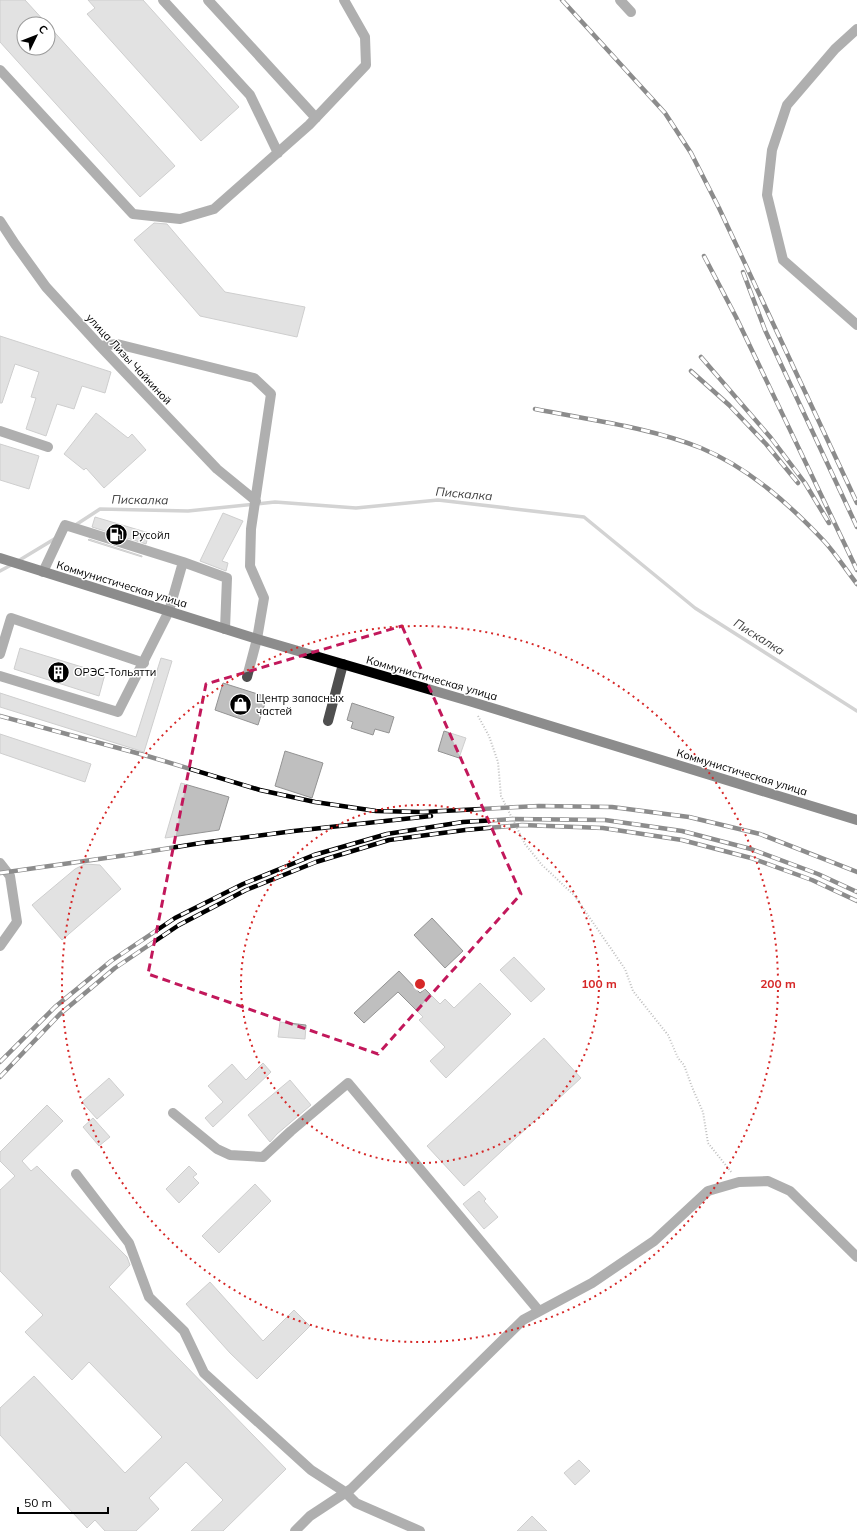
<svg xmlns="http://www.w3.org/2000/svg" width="857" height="1531" viewBox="0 0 857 1531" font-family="Mulish,sans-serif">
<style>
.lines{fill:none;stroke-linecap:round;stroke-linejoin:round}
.stream{stroke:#9d9d9d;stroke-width:3.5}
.building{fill:#bfbfbf;stroke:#939393}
.path{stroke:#717171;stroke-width:2;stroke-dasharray:1 2;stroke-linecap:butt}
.minor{stroke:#4f4f4f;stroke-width:10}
.major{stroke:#000;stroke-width:10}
.rail-casing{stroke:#000;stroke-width:4.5}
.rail{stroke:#fff;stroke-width:3;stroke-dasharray:9;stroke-linecap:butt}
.marked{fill:none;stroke:#c2185b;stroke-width:3;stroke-dasharray:8 5;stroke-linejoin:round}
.ring{fill:none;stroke:#d62828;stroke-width:2;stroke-dasharray:2 4}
.labels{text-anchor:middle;stroke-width:3;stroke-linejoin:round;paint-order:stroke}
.street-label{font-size:11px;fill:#000;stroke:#fff}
.poi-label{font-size:11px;fill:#000;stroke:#fff;text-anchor:start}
.water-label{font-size:12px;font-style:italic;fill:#3e3e3e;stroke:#fff}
.centre{fill:#d62828;stroke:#fff;stroke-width:2}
.ring-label{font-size:12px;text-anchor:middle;font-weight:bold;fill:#d62828;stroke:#fff;stroke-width:3;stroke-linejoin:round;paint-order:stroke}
</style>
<rect width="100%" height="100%" fill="#fff"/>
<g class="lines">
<!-- stream -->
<path class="stream" d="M74,526l26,-17 88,2 87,-9 81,6 82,-8 146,17 111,91 162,103
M18,561l38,-23
M0,571l13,-7"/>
</g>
<!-- building -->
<path class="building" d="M0,0h25l22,24h-23v24h24v-23l127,141 -35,31 -140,-155z
M88,0h55l96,107 -38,34 -114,-127 8,-6z
M154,223l13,1 58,68 80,15 -8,30 -97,-21 -66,-76z
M0,336l111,36 -6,21 -23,-7 -8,23 -17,-5 -11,32 -20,-7 10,-31 -5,-1 8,-25 -24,-8 -13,39h-2z
M96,413l32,25 4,-4 14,16 -42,38 -18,-20 -2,2 -20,-16z
M0,444l39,12 -10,33 -29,-9z
M223,513l20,8 -21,40 6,2 -2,8 -26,-10z
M95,517l54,16 -3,11 -54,-17z
M89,539l53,17v1l-54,-17z
M20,648l85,26 -6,22 -85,-27z
M161,658l11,3 -28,91 -144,-45v-14l136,44z
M223,683l44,14 -9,28 -43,-15z
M352,703l42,14 -5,16 -14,-4 -2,6 -22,-7 2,-6 -6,-2z
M444,731l22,7 -7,20 -21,-7z
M0,734l91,30 -6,18 -85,-29z
M285,751l38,12 -11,35 -37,-12z
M181,783l48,14 -10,33 -54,8z
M85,864l15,1 21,24 -59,51 -30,-35 43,-36z
M432,918l31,33 -18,17 -31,-33z
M514,957l31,32 -14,13 -31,-32z
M399,971l21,22 5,-4 15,15 5,-5 9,9 26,-25 31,31 -65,64 -16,-17 15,-14 -26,-27 4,-3 -25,-25 -34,31 -10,-10z
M280,1022l26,3 -1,14 -27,-2z
M544,1038l37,40 -117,108 -37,-40z
M263,1063l8,9 -58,55 -8,-9 18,-16 -15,-16 24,-22 14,16z
M109,1078l15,17 -27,24 -15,-17z
M290,1080l21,25 -34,29 -7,8 -22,-27z
M47,1105l16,16 -41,40 9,10 6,-5 90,91 3,8 -21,22 177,182 -63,62h-32l32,-31 -37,-38 -37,36 10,11 -23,22h-31l-10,-11 -8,8 -87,-93v-27l34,-32 91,97 37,-36 -73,-75 -17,18 -47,-48 18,-17 -43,-44v-81l15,-14 -15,-15v-9z
M93,1118l17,19 -11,9 -16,-19z
M189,1166l8,8 -4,3 6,6 -20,20 -13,-14z
M255,1184l16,17 -52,52 -17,-17z
M479,1191l7,8 -2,2 14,16 -14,12 -21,-25z
M210,1282l53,59 31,-31 16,16 -53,53 -27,-26 -44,-49z
M579,1460l11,11 -15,14 -11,-12z
M532,1516l15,15h-30z"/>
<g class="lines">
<!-- path -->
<path class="path" d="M478,716l11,20 9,26 3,34 24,48 17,21 32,30 51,74 8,22 35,44 10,23 6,7 8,22 11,25 5,31 24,30"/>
<!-- minor -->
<path class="minor" d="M163,0l87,95 28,58
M208,0l108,118
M620,0l11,12
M857,29l-22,20 -48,56 -15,45 -5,45 16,65 74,65
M0,70l133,144 47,5 34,-10 95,-84 57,-60 -1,-28 -21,-37
M0,221l15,23 31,43 54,59 117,123 39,32
M100,346l17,-2 137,34 17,16 -20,135 -1,37 14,32 -7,41 -10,38
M0,431l48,16
M43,572l22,-47 118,37
M0,654l11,-36 133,45
M0,676l118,36 51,-101 14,-49 44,16 -2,51
M328,721l15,-57
M0,863l10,13 7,46 -17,24
M173,1113l44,36 13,6 33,2 28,-26 57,-48 191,228
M76,1174l53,69 20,54 35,34 20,42 107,97 34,22 11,11 64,28
M295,1531l15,-15 41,-27 172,-169 69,-37 62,-42 54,-50 31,-9 29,-1 22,10 67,66"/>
<!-- major -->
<path class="major" d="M0,558l257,81 212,62 388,119"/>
<defs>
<path id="rail" d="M562,0l103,113 26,40 28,55 138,295
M704,256l32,61 121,253
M743,272l22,58 92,197
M701,357l70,81 34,45 24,40
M691,371l38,34 37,39 32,39
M535,409c55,11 113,18 166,39 48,20 88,56 123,93 12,13 22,29 33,43
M0,716l144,39 116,35 55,12 61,9 47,1 116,-6 73,1 77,10 71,17 97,38
M0,873l127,-18 74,-12 93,-12 137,-15
M0,1062l55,-55 56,-46 64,-43 68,-34 71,-29 73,-21 76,-12 50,-3 92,1 77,11 69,18 67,25 39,18
M0,1077l60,-63 55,-46 64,-43 67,-35 70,-28 73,-22 76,-10 57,-5 81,3 79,12 69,18 61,22 45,21"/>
</defs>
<!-- rail casing -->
<use href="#rail" class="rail-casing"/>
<!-- rail -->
<use href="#rail" class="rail"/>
</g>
<!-- marked area -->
<path d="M0 0H857V1531H0ZM402,626l119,268 -143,160 -230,-80 58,-290z" fill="#fff" fill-opacity=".55" fill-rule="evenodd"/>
<path class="marked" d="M402,626l119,268 -143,160 -230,-80 58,-290z"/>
<!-- distance rings -->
<g class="ring">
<circle cx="420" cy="984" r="179"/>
<circle cx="420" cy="984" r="358"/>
</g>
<!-- icons -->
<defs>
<symbol id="fuel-disc" viewBox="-11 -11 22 22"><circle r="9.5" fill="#000" stroke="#fff"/><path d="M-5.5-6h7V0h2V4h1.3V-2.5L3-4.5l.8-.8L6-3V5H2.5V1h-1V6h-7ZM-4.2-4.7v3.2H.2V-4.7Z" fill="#fff"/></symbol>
<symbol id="building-disc" viewBox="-11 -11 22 22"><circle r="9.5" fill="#000" stroke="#fff"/><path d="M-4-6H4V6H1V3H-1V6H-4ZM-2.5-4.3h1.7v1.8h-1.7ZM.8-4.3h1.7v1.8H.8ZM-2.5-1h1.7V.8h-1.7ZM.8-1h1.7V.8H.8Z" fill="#fff"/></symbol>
<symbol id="shop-disc" viewBox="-11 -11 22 22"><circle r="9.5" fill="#000" stroke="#fff"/><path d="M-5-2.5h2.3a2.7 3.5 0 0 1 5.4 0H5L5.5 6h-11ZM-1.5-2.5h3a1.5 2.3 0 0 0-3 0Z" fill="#fff"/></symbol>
</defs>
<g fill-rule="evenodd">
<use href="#fuel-disc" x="104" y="522" width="25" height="25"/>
<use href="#building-disc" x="46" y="660" width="25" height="25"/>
<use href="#shop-disc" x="228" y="692" width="25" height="25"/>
</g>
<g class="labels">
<!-- street labels -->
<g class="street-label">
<text transform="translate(129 359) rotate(47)" y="4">улица Лизы Чайкиной</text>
<text transform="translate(122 584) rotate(17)" y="4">Коммунистическая улица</text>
<text transform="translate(432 678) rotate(16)" y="4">Коммунистическая улица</text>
<text transform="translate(742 772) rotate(17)" y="4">Коммунистическая улица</text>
</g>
<!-- poi labels -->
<g class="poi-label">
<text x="132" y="539">Русойл</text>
<text x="74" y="676">ОРЭС-Тольятти</text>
<text x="256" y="702">Центр запасных<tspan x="256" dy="13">частей</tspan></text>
</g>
<!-- water labels -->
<g class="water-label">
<text transform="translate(464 494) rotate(5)" y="4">Пискалка</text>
<text transform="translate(140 500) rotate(1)" y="4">Пискалка</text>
<text transform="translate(759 637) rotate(32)" y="4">Пискалка</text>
</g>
</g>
<circle cx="420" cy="984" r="6" class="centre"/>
<g class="ring-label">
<text x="599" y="988">100 m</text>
<text x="778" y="988">200 m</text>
</g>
<!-- north arrow -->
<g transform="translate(36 36) rotate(47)"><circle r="19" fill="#ffffff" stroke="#999999"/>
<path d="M0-3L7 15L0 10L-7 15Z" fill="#000000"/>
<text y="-6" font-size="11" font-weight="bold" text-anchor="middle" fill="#000000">С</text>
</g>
<!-- scale -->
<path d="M18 1507v6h90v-6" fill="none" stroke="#000000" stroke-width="2"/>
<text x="24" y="1507" font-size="12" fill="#000000" stroke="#ffffff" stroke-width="3" paint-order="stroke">50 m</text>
</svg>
